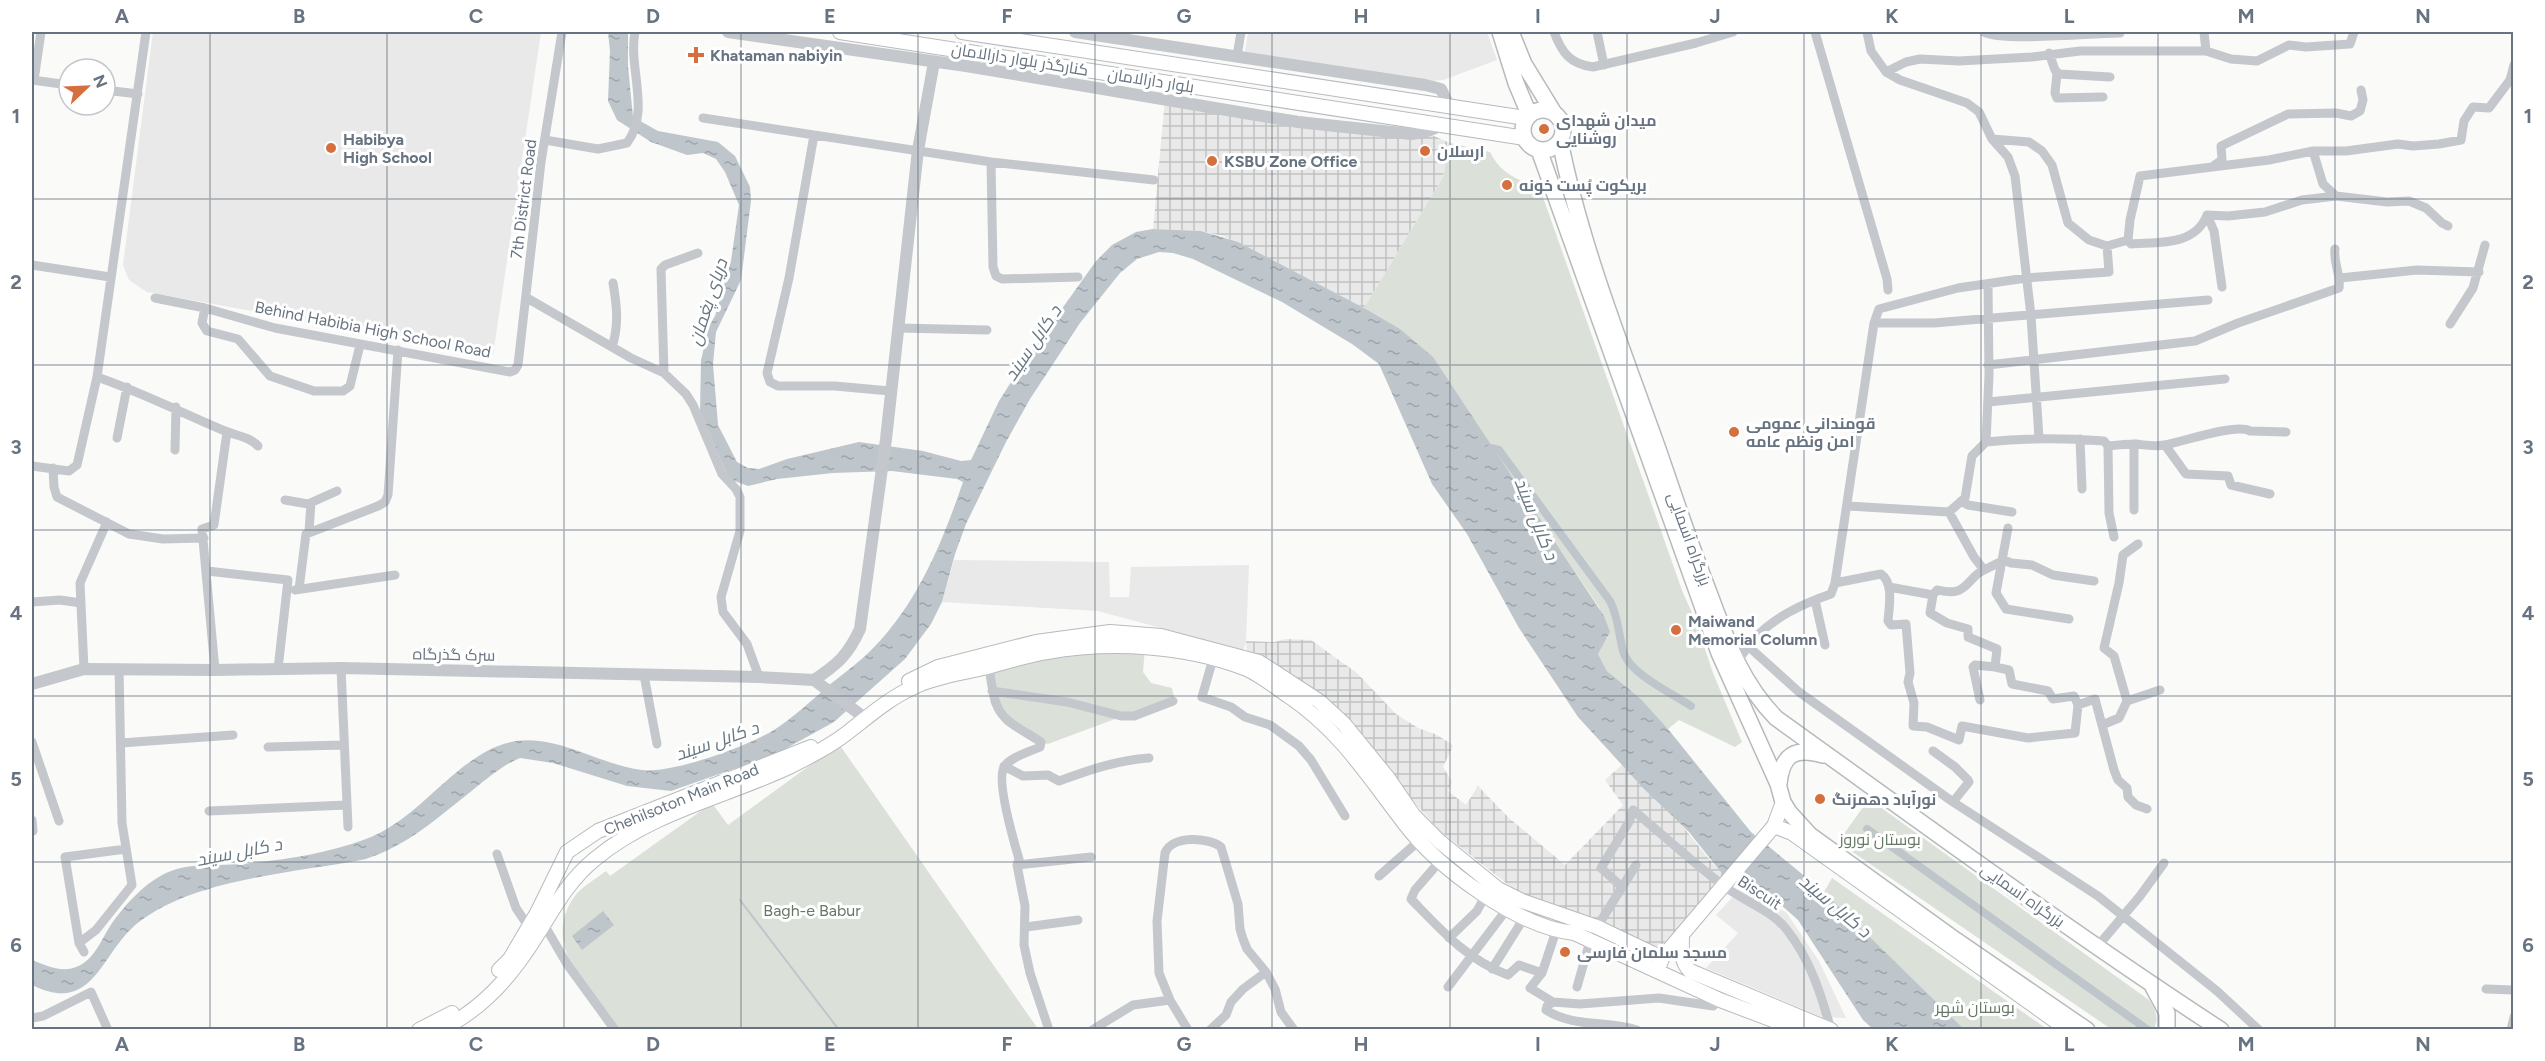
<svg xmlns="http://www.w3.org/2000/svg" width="2545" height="1061" viewBox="0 0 2545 1061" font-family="Figtree,Cairo,sans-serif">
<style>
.built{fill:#e8e9e8}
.industrial{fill:url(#industrial-grid)}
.park{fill:#dbe0d9}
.water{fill:url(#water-ripples)}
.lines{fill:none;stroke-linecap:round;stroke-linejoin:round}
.stream{stroke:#bec6cb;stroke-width:2}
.canal{stroke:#bec6cb;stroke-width:8}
.secondary-casing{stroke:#b7bbbf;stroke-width:16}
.trunk-casing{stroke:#b7babd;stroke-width:18}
.minor{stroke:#c4c7cb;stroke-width:9}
.tertiary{stroke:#c4c7cb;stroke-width:12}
.secondary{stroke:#fff;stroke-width:14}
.trunk{stroke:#fff;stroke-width:15}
.grid{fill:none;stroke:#677380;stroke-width:1.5;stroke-opacity:0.55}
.poi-dot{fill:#d56f3d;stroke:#fff;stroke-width:2}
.labels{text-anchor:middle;stroke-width:6;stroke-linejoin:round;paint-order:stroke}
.poi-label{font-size:16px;font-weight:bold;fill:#677380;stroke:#fff;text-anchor:start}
.street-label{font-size:16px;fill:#677380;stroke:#fff}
.park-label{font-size:16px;fill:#677966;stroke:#fff}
.water-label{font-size:18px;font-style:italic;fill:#677781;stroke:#fff}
.neatline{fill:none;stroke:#677380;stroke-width:2}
.grid-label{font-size:20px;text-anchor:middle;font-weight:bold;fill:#677380}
</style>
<defs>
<pattern id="industrial-grid" width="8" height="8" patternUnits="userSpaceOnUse" patternTransform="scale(1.5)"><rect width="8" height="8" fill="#e8e9e8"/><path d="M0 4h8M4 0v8" fill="none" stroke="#c0c1c1"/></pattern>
<pattern id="water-ripples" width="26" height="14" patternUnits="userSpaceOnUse" patternTransform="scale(1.5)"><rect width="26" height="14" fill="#bec6cb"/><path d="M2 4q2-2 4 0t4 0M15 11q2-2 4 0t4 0" fill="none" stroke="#9ea5aa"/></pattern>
</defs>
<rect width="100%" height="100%" fill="#fafaf8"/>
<!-- built -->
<path class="built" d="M153,32h388l-48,323 -346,-63 -18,-12 -6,-15z
M1248,32h239l10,28 -54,20 -22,2 -176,-30z
M954,560l155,2 1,35h19l2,-30 118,-2 -3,76 -4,15 -70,-18v-7l-74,-20 -156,-9z
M1739,890l47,22 33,49 27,57 -24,-1 -116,-49 32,-35 -22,-18z"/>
<!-- industrial -->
<path class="industrial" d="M1165,99l260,33 25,11 -7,34 -79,131 -141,-72 -22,-5 -48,-2z
M1285,639l26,1 46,33 39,41 22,14 17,6 15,9 3,3 -10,21 9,15 -4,9 18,14 12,-19 31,32 56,47 58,-60 -18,-25 17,-15 58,58 33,41 15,14 -16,13 -53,57 -38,-18 -106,-40 -75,-59 -121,-135 -72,-43 -1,-12 29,1z"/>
<!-- park -->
<path class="park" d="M1450,143l40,9c10,21 28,29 49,34l144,407 12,26 18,54 29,69 -7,5 -56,-27 -11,9 -27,-30 -34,-28 -9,-17 4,-10 6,-7 -9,-30 -117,-173 -118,-126 79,-131z
M1145,648l-2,24 8,11 21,5 2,9 -126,47 -17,-3 -27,-17 -13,-20 -6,-36 61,-16z
M839,744l199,285h-420c-28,-38 -78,-83 -44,-132 7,-10 22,-18 32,-26l4,5 102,-73 16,22z
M1869,799l280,201c7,10 10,18 5,29h-43l-273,-187z
M1832,878l215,151h-83l-140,-137z"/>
<!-- water -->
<path class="water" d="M608,32h20v34l5,51 25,14 60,11 17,14 15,31 1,14 -10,79 -25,52 -3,32 5,61 19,37 11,6 11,1 28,-10 72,-17 64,9 38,10 10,-1 28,-59 25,-39 72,-101 16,-16 24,-13 17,-3 48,2 37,11 126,66 36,21 33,28 171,259 6,16 -12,22 9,17 34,28 27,30 83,103 73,60 140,137 -90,1 -11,-10 -65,-100 -18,-16 -42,-17 -18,-16 -31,-39 -45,-43 -66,-72 -59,-89 -52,-94 -35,-50 -53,-120 -27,-20 -70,-42 -89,-43 -20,-6 -14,-1 -22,7 -17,14 -40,50 -50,76 -24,43 -40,82 -11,30 -13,48 -11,22 -26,35 -71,63 -58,32 -105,37 -44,-5 -74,-23 -33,-5c-17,7 -32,20 -46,31 -37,29 -64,55 -108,70 -71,14 -169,19 -227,63 -39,30 -44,94 -107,63v-25c13,5 29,13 44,7 18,-6 26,-29 36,-44 13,-18 30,-37 50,-48 24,-13 53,-9 79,-11 42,-4 85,-10 125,-25 47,-17 77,-64 121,-88 55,-30 101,12 155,19 30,4 106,-24 132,-40 20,-13 37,-29 54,-44 12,-10 25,-19 36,-29 51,-47 77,-111 99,-175l-6,-3 -65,-8 -59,2 -56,6 -29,7 -19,-7 -29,-68 1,-51 8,-34 6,-10 16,-55 8,-56 -14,-33 -9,-13 -13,-6 -16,2 -36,-13 -34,-22 -9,-19 2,-50z
M603,911l11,14 -32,25 -10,-14z"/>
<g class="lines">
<!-- stream -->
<path class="stream" d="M740,900l99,130"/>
<!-- canal -->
<path class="canal" d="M1482,454l9,-6 8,2 111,151c9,18 8,31 13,50 6,23 49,42 68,55
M1867,829l281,201"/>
<defs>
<path id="secondary" d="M840,32l685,106
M962,32l564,86
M909,681l29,-14 98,-25 74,-10 51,4 98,26 60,39 25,23 44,54 26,38 25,25 59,48 24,12 75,26 65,31
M1774,826l18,7 276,197
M1682,934c0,14 -2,27 8,37l141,59
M1660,964l2,-6 112,-132 9,-24
M499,970l11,-11 27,-46 30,-61 31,-21 213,-84
M419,1030l33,-17
M440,1030c31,-15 58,-40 78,-67 27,-35 42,-76 77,-104 55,-46 129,-62 192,-91 20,-10 42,-21 60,-35 21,-16 42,-35 67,-46 22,-11 50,-14 73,-20 20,-5 40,-12 60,-15 63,-11 137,-7 197,16 16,6 32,20 46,29 52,36 77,78 115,127 34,45 113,103 169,109l146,67 79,30"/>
<path id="trunk" d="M1500,32l16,51 13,31
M1511,32l13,32 30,49
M1523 130a20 20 0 1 1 40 0a20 20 0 1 1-40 0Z
M1560,141c21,105 62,207 98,308 17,49 33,98 52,146 17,46 31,87 66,123 148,106 293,213 445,312
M1539,150l180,503 59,131 5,18 6,10 21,23 147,106 130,89
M1779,784c3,-30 16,-37 44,-29
M2153,987l14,26v17"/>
</defs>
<!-- secondary casing -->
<use href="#secondary" class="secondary-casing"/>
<!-- trunk casing -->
<use href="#trunk" class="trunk-casing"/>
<!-- minor -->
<path class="minor" d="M1554,32c8,21 16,32 39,35l103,-24 37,-11
M1597,32l7,33
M1815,32l72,247 1,11
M1867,32l4,19 15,21 14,8 67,23 12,9 13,27 16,18 7,19 16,140 8,122
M1984,32c17,10 111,1 136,1
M2204,32l2,19
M2049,53l6,17 4,4 51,3
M1237,56l4,-24
M1886,72l20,-10 14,-3 39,2 73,-4 48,-6h126l25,8 26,2 32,-16 17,2 44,-3 4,-12
M2057,73l-2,20 2,5 46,-1
M32,80l37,5
M34,80l7,-48
M105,90l33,4
M703,118l288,44 163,18
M814,135l-25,143 -22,95 3,9 8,4h57l55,5
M1992,139l37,3 13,9 10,14 16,58 21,17 18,6 21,-6 3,4c28,-2 64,2 76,-29l21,1 37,-4 37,-12 34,-4 51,6 22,-1 17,7 16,15 6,3
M545,140l53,9 29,-6c24,-32 1,-75 8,-111
M2313,151l10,33 13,12
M991,162l2,105 3,9 6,3 76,-2
M2212,167l57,-7 44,-9h33l52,-7 15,2 26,-2 22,-4 3,-19 9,-14 16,1 21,-28 4,-15
M2207,215l7,16 8,56
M2128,240l2,-20 10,-44 72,-9 10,-7 -1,-14 67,-32 48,-1 15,3 9,-5 3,-11 -2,-10
M32,265l78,12
M2340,278l77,-8 62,2
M155,298l50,10 70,20 235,44 5,-2 3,-5 23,-203 21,-130
M527,298l104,60 33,15 22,21 7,11 29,69 14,15 4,8v34l-19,66 2,15 24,32 12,33
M205,308l-3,15 5,8 31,8 32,37 44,15h29l7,-5 10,-41
M1874,323h60l274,-23
M2450,324l23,-36 12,-43
M899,328l88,2
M612,347c7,-22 5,-41 1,-64
M1988,365l207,-24 43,-18 101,-35c2,-14 -6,-25 -4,-39
M664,373l-3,-104 4,-4 33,-12
M97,377c44,15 85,36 128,54 12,5 23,5 33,15
M1988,402l237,-23
M117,438l10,-51
M2080,439l2,50
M1986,442l3,-67 -1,-90
M2134,444v66
M2165,445l21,29 42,2 3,9 39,9
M2108,446l1,67 5,24
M175,450l1,-43
M32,466l37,5 8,-6 20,-88 49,-345
M53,468l1,19 3,10 72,37 34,5 41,-1
M285,500l23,4 29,-13
M1961,501l7,4 44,7
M1848,506l101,6 16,-14 7,-42 14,-14c39,-4 79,-4 118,-1l4,5c9,-1 19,-2 28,-2 9,1 19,3 28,1 19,-3 71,-22 86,-14l36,1
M2008,528l-12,65 10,16 63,10
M309,531l2,-28
M1984,570l20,-10 7,3 21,2 21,10 41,6
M207,571l81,9 -10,89
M1835,583l46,-9c13,9 8,33 7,47l3,4 15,-1 4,49 -2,9 6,21 -1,23 14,1 32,13 3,-14 66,12 47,-5 3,-28 -4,-9 -21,3 -5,-8 -36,-7 -3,-14 -14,-3 2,-18 -29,-12v-8l-21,-6 -17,-10 3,-18 -44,-8
M299,589l7,-55 72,-28 7,-4 3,-7 10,-145
M295,590l100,-15
M1933,595l4,-5c5,1 14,3 20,1 11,-3 16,-17 27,-21l-10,-13 -25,-45
M1815,600l10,45
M32,602l28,-2 21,3
M1749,647l50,45 154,110 145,94 119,95 42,39
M1213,659l-11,38 29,10 14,10 25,8 29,21 12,14 34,56
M1735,662c9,-7 11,-14 18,-22 21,-23 49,-36 78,-46l4,-11 39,-260 5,-14 79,-21 68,-10 83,-6 -2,-26
M989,666c7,53 9,49 52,76l-1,5c-11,5 -30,10 -36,20 -8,14 10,75 15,92l-2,6 8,41 -1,39 6,28 19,57
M341,668l7,159
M84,669l-4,-86 27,-61
M215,670l-13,-141 12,-4 13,-93
M644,675l13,69
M992,691l75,11 54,14h13l39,-15
M1980,700l-7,-33 2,-2 20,2
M2127,701l-13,-45 -10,-8 15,-65 4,-28 15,-11
M2078,705l17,-6 19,71 4,10 9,8 1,9 8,8 11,4
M2102,725l17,-7 8,-17 33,-11
M32,742l27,79
M121,743l112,-8
M268,747l75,-2
M1933,751l22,16 13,13 1,2 -16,20
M1004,766l19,10 25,-1 11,6c30,-11 59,-21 90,-23
M209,811l138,-6
M32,820l1,11
M497,854l19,54 12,18
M1441,860l-26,30 -4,9c29,30 56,61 97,76l11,-10 23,8 -12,15 23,14
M1017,865l74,-8
M1379,876l41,-36
M1621,886l-20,-18 28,-46 4,-12c30,25 59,52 91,76 19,15 48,24 63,44 23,29 34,64 44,100
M542,921l25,43 48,66
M1026,927l52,-7
M1597,927l39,-62
M1449,938l28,-27 8,-15
M79,943l17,-13 36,-45 -10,-62 -3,-155
M2097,947l43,-51 24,-33
M84,952l-5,-9 -14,-86 61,-8
M1492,969l32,-51
M1542,973l14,-42
M1448,987l59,-78
M1577,987l13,-46
M2486,989l28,1
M32,1018l11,-2 48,-24 17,38
M1092,1030l41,-25 37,-5
M1188,1030l-18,-30 -11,-27 -2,-52 8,-68c7,-18 43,-16 56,-6l17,57 2,25 3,10 4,10 19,23 9,17 6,23 13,18
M1210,1030l16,-15 5,-13 12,-13 23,-17
M1637,1030c-30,-10 -63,-2 -91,-20l1,-4 6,-4 27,2 79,-6 54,8 7,-6
M2511,1030l3,-13"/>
<!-- tertiary -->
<path class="tertiary" d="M728,32l238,34 332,56 113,12 14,-2 18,-7
M1075,32l350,53 16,4 8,17
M814,680c24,-16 34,-25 46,-51l26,-190 32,-289 16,-88
M32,684l52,-15 131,1 126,-2 418,9 55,3 51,38"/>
<!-- secondary -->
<use href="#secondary" class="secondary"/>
<!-- trunk -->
<use href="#trunk" class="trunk"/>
</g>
<!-- grid -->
<path class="grid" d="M210,32v998M387,32v998M564,32v998M741,32v998M918,32v998M1095,32v998M1272,32v998M1450,32v998M1627,32v998M1804,32v998M1981,32v998M2158,32v998M2335,32v998M32,199h2482M32,365h2482M32,530h2482M32,696h2482M32,862h2482"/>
<!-- markers -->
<g class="poi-dot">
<path d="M693 46h6v6h6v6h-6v6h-6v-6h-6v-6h6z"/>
<circle cx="1544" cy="129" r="6"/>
<circle cx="331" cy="148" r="6"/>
<circle cx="1425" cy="151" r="6"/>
<circle cx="1212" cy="161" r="6"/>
<circle cx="1507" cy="185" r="6"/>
<circle cx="1734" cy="432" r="6"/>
<circle cx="1676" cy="630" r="6"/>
<circle cx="1820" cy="799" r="6"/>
<circle cx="1565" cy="952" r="6"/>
</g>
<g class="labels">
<!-- poi labels -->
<g class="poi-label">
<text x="710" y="61">Khataman nabiyin</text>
<text x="1556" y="126">میدان شهدای<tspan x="1556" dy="18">روشنایی</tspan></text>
<text x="343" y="145">Habibya<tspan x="343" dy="18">High School</tspan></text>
<text x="1437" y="157">ارسلان</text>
<text x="1224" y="167">KSBU Zone Office</text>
<text x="1519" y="191">بریکوت پُست خونه</text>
<text x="1746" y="429">قومندانی عمومی<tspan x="1746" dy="18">امن ونظم عامه</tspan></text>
<text x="1688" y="627">Maiwand<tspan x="1688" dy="18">Memorial Column</tspan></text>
<text x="1832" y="805">نورآباد دهمزنگ</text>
<text x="1577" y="958">مسجد سلمان فارسی</text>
</g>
<!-- street labels -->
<g class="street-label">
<text transform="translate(1020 59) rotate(9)" y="6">کنارگذر بلوار دارالامان</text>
<text transform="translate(1151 80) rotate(9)" y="6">بلوار دارالامان</text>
<text transform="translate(523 199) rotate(-83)" y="6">7th District Road</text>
<text transform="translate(373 329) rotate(11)" y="6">Behind Habibia High School Road</text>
<text transform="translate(1690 539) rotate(70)" y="6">بزرگراه آسمایی</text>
<text transform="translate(454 654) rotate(1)" y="6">سرک گذرگاه</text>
<text transform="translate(681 799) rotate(-22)" y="6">Chehilsoton Main Road</text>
<text transform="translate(1760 892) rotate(33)" y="6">Biscuit</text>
<text transform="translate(2023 895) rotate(35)" y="6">بزرگراه آسمایی</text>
</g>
<!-- park labels -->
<g class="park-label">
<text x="1880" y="845">بوستان نوروز</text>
<text x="812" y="916">Bagh-e Babur</text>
<text x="1975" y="1013">بوستان شهر</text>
</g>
<!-- water labels -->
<g class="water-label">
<text transform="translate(708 302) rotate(-72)" y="6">دریای پغمان</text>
<text transform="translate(1033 343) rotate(-56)" y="6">د کابل سيند</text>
<text transform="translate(1536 519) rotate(68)" y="6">د کابل سيند</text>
<text transform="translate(717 741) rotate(-19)" y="6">د کابل سيند</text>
<text transform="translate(239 852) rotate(-11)" y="6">د کابل سيند</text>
<text transform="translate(1835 906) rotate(40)" y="6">د کابل سيند</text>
</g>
</g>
<!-- border -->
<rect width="2545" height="1061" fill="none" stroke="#ffffff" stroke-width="66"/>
<!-- north arrow -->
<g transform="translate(87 87) rotate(67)"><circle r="28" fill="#ffffff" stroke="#c2c7cc" stroke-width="1.5"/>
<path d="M0-4.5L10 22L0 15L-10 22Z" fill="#d56f3d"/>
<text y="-9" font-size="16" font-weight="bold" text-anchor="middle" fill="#677380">N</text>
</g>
<rect x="33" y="33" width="2479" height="995" class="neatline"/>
<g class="grid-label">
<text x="122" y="23">A</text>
<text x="299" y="23">B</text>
<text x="476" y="23">C</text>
<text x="653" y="23">D</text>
<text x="830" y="23">E</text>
<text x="1007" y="23">F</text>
<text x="1184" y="23">G</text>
<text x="1361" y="23">H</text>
<text x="1538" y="23">I</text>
<text x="1715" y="23">J</text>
<text x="1892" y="23">K</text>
<text x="2069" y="23">L</text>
<text x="2246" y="23">M</text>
<text x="2423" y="23">N</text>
<text x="16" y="123">1</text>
<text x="2528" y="123">1</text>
<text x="16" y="289">2</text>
<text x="2528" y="289">2</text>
<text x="16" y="454">3</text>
<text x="2528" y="454">3</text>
<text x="16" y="620">4</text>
<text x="2528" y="620">4</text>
<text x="16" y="786">5</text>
<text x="2528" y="786">5</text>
<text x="16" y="952">6</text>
<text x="2528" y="952">6</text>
<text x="122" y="1051">A</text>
<text x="299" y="1051">B</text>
<text x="476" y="1051">C</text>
<text x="653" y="1051">D</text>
<text x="830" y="1051">E</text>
<text x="1007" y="1051">F</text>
<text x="1184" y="1051">G</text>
<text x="1361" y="1051">H</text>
<text x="1538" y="1051">I</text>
<text x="1715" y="1051">J</text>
<text x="1892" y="1051">K</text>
<text x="2069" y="1051">L</text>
<text x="2246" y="1051">M</text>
<text x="2423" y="1051">N</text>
</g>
</svg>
